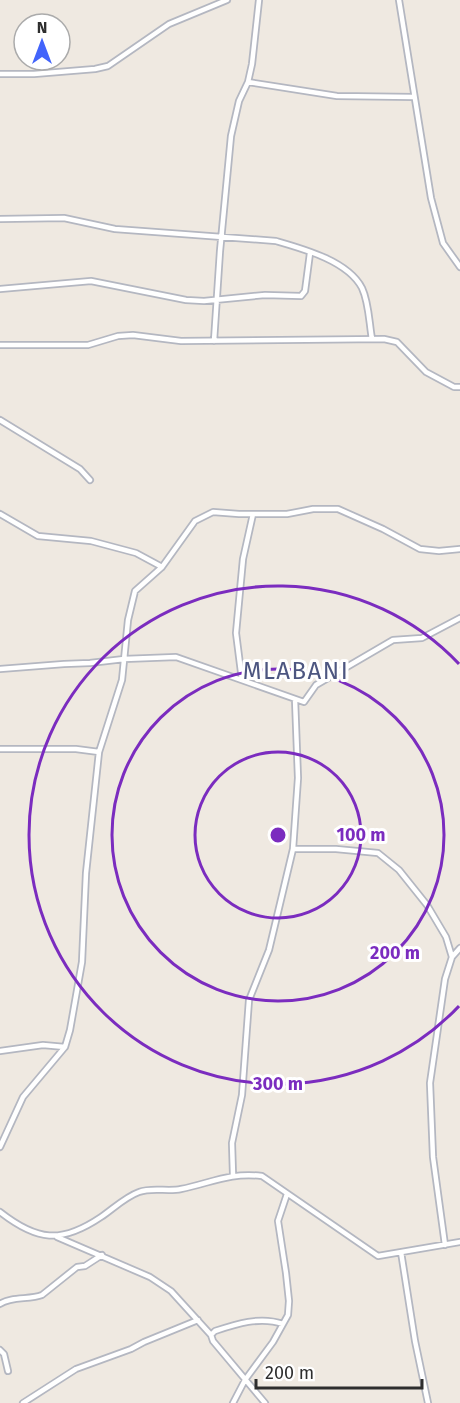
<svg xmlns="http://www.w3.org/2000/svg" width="460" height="1403" viewBox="0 0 460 1403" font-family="'Fira Sans',sans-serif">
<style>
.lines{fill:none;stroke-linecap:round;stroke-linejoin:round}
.street-casing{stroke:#b4b7c1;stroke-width:8}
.street{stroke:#fff;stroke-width:4.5}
.ring{fill:none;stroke:#7b2cbf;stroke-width:3}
.labels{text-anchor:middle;stroke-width:6;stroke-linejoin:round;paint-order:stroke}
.quarter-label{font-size:24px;letter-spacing:1.5px;fill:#4d5680;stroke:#fff}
.centre{fill:#7b2cbf;stroke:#fff;stroke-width:3}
.ring-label{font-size:18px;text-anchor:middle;font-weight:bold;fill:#7b2cbf;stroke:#fff;stroke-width:6;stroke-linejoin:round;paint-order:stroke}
</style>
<rect width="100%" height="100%" fill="#efe9e1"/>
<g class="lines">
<defs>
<path id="street" d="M399,0l32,198 12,45 17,24
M0,74h34l61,-5 13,-3 61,-42 58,-24
M248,82l89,14 77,1
M0,219l64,-1 51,11 161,12c28,8 72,20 86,47 7,15 7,34 10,51
M0,289l91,-8 95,19 18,1 61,-6 36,1 4,-5 5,-38
M214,341l6,-90 11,-115 8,-35 9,-19 4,-18 7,-64
M0,345h88l30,-9 15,-1 48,6 203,-2 13,3 29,30 28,15h6
M0,420l80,49 10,11
M0,514l38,22 53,5 45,12 26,14
M0,669l64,-5 26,-1 34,-4 52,-2 128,45 12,-17 77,-45 29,-2 38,-20
M242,680l-6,-47 7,-74 10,-45
M0,749h76l23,3
M293,849h43l42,4 21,17 28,35 19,32 6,20 -7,22 -15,104 3,74 12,88
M452,957l8,-9
M0,1051l43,-6 22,2
M0,1147l23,-50 42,-50 5,-17 12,-68 4,-89 13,-121 23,-72 6,-60 7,-29 27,-24 33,-46 18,-9 26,2h48l26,-5h25l45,20 37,20 19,2 21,-2
M233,1175l-1,-32 10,-48 7,-95 20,-50 24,-101 5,-71 -3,-79
M0,1212c37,29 61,32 101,5 12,-8 24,-20 38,-25 13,-5 29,0 42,-3 30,-6 49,-17 81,-13l116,80 82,-14
M57,1237l93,40 21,14 40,44 2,6 52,62
M401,1252l14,89 13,62
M0,1304c12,-8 29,-4 42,-9l35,-28 8,-1 17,-11
M211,1335l4,-4c21,-7 45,-15 68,-7
M0,1350l4,4 4,17
M23,1403l53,-34 55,-20 13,-7 54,-22
M233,1403l12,-23 28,-38 15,-27 1,-14 -3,-28 -8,-52 9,-27"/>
</defs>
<!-- street casing -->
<use href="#street" class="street-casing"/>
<!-- street -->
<use href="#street" class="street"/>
</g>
<!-- distance rings -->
<g class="ring">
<circle cx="278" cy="835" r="83"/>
<circle cx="278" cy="835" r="166"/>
<path d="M459 1006A249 249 0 1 1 459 664"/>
</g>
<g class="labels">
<!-- quarter labels -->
<g class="quarter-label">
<text x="296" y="679">MLABANI</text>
</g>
</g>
<circle cx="278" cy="835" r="9" class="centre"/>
<g class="ring-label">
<text x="361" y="841">100 m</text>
<text x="395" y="959">200 m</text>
<text x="278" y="1090">300 m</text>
</g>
<!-- north arrow -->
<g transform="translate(42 42)"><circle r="28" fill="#ffffff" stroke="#ababab" stroke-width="1.5"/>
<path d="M0-4.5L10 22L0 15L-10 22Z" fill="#4264fb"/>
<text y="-9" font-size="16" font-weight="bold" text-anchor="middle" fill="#2e2e2e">N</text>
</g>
<!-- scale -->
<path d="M256 1379v9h166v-9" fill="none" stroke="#2e2e2e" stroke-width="3"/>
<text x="265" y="1379" font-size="18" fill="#2e2e2e" stroke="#ffffff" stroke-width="4.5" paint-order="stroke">200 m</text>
</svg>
